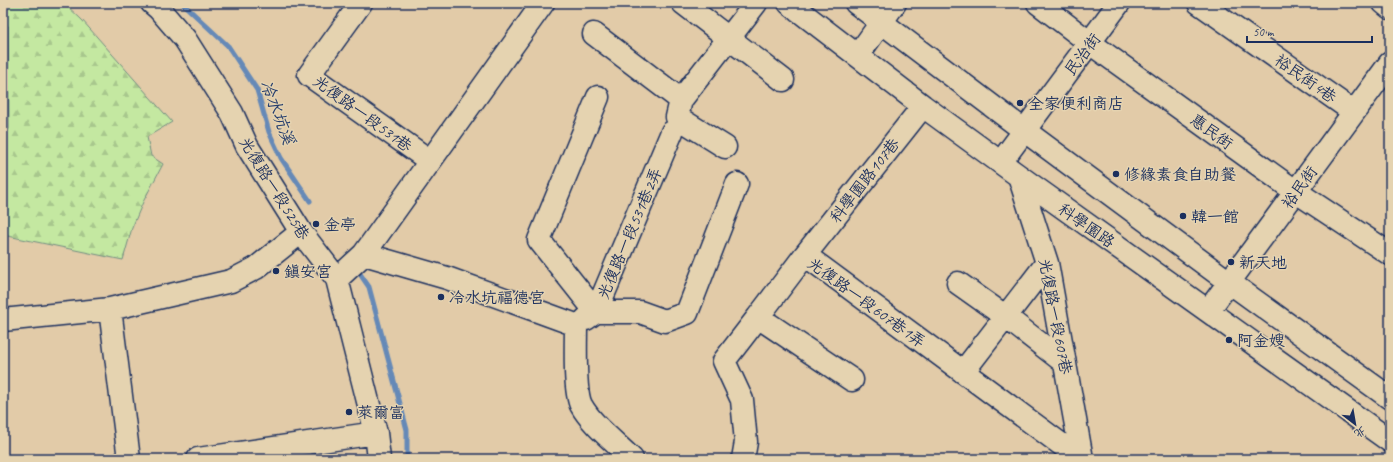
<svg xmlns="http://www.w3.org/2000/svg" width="1393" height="462" viewBox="0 0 1393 462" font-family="Caveat,'LXGW WenKai TC',sans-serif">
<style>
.forest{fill:url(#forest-firs);stroke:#708c80}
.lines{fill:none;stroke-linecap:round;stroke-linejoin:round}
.stream{stroke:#6589b7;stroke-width:5}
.minor-casing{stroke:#1b2f5e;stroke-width:25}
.minor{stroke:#e5d3b0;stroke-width:22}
.poi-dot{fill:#1b2f5e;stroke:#e5d3b0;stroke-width:1.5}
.labels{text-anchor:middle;stroke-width:3;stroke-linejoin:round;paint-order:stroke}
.street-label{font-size:16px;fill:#1b2f5e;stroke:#e5d3b0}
.poi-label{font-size:16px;fill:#1b2f5e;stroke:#e5d3b0;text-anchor:start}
.water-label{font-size:17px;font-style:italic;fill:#273e6d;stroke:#e5d3b0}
</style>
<defs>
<pattern id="forest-firs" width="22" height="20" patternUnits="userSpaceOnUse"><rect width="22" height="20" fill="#c4e8a1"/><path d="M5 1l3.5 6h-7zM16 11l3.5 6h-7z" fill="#a8c78d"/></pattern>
</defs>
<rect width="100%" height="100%" fill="#e2cba8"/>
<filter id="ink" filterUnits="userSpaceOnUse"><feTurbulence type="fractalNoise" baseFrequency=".025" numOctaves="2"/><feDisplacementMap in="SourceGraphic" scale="8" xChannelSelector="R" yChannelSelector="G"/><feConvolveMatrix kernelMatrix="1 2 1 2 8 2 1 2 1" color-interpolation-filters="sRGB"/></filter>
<g filter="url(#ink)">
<!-- forest -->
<path class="forest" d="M3,3h61l18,17 90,102 -25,15 4,19 12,8 -20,38 -11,26 -9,32 -120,-25v-98l6,-8 -1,-103 -5,-6z"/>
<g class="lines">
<!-- stream -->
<path class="stream" d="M182,3l46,43 29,44 12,42 12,26 29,43
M356,268l13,19 38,143v29"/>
<defs>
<path id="minor" d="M152,3l7,6 26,30 47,74 15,33 54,86 36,47 39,154 3,26
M361,3l-52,72 121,86
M683,3l100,77
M789,3l134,103 96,70 371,265
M856,3l169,128 204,151 161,116
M1038,3l52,40 205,148 95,63
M1199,3l155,109
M1384,3l6,5
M594,34l87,66
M858,55l37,-52
M598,97l-59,143 57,72h44l25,9 22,-8 50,-129
M725,147l-48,-30 4,-17 75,-97
M1001,162l118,-159
M1019,176l28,87 35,196
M364,254l83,24 129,47
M805,255l118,-149
M337,279l27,-25 179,-251
M958,283l48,34 59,46
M110,309l19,150
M1208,311l182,-248
M586,319l10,-7 76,-180
M3,320l107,-11 121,-28 25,-13 45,-36
M576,325c0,17 -2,66 5,80 11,20 35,38 51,54
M963,372l84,-109
M852,380l-94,-63 47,-62 276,204
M198,459l178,-26
M743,459l3,-17 -4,-42 -18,-39 34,-44"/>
</defs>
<!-- minor casing -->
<use href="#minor" class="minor-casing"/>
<!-- minor -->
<use href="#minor" class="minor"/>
</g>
</g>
<!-- markers -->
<g class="poi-dot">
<circle cx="1020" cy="103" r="4"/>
<circle cx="1116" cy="174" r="4"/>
<circle cx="1183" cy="216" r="4"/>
<circle cx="316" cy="224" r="4"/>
<circle cx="1231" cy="262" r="4"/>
<circle cx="276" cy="271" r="4"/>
<circle cx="441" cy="297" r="4"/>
<circle cx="1229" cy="340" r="4"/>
<circle cx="349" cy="412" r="4"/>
</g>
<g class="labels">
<!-- street labels -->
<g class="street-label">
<text transform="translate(1082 54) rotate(-53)" y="6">民治街</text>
<text transform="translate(1306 78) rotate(35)" y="6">裕民街4巷</text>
<text transform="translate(363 113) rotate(36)" y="6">光復路一段531巷</text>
<text transform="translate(1212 131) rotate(36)" y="6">惠民街</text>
<text transform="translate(864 180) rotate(-52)" y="6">科學園路107巷</text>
<text transform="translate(1299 187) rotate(-54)" y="6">裕民街</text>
<text transform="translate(275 188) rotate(58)" y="6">光復路一段525巷</text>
<text transform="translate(1087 225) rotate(35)" y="6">科學園路</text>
<text transform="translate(629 233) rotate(-67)" y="6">光復路一段531巷2弄</text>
<text transform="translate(867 302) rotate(36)" y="6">光復路一段607巷1弄</text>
<text transform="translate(1056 316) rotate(79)" y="6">光復路一段607巷</text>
</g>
<!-- poi labels -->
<g class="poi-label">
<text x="1028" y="109">全家便利商店</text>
<text x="1124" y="180">修緣素食自助餐</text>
<text x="1191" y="222">韓一館</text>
<text x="324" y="230">金亭</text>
<text x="1239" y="268">新天地</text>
<text x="284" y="277">鎮安宮</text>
<text x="449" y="303">冷水坑福德宮</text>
<text x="1237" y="346">阿金嫂</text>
<text x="357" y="418">萊爾富</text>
</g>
<!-- water labels -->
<g class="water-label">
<text transform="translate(278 112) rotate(69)" y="6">冷水坑溪</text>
</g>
</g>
<!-- margin -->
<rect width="1393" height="462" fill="none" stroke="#e5d3b0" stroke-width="16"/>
<rect x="8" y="8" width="1377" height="446" fill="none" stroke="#1b2f5e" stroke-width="1.5" filter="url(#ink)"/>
<!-- north arrow -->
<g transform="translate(1355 424) rotate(149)" stroke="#e5d3b0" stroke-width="3" paint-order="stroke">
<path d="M0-3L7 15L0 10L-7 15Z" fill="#1b2f5e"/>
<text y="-6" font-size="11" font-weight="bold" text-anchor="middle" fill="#1b2f5e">北</text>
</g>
<!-- scale -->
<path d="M1247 36v6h125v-6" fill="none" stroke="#1b2f5e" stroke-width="2"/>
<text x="1253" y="36" font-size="12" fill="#1b2f5e" stroke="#e5d3b0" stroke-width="3" paint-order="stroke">50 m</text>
</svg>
